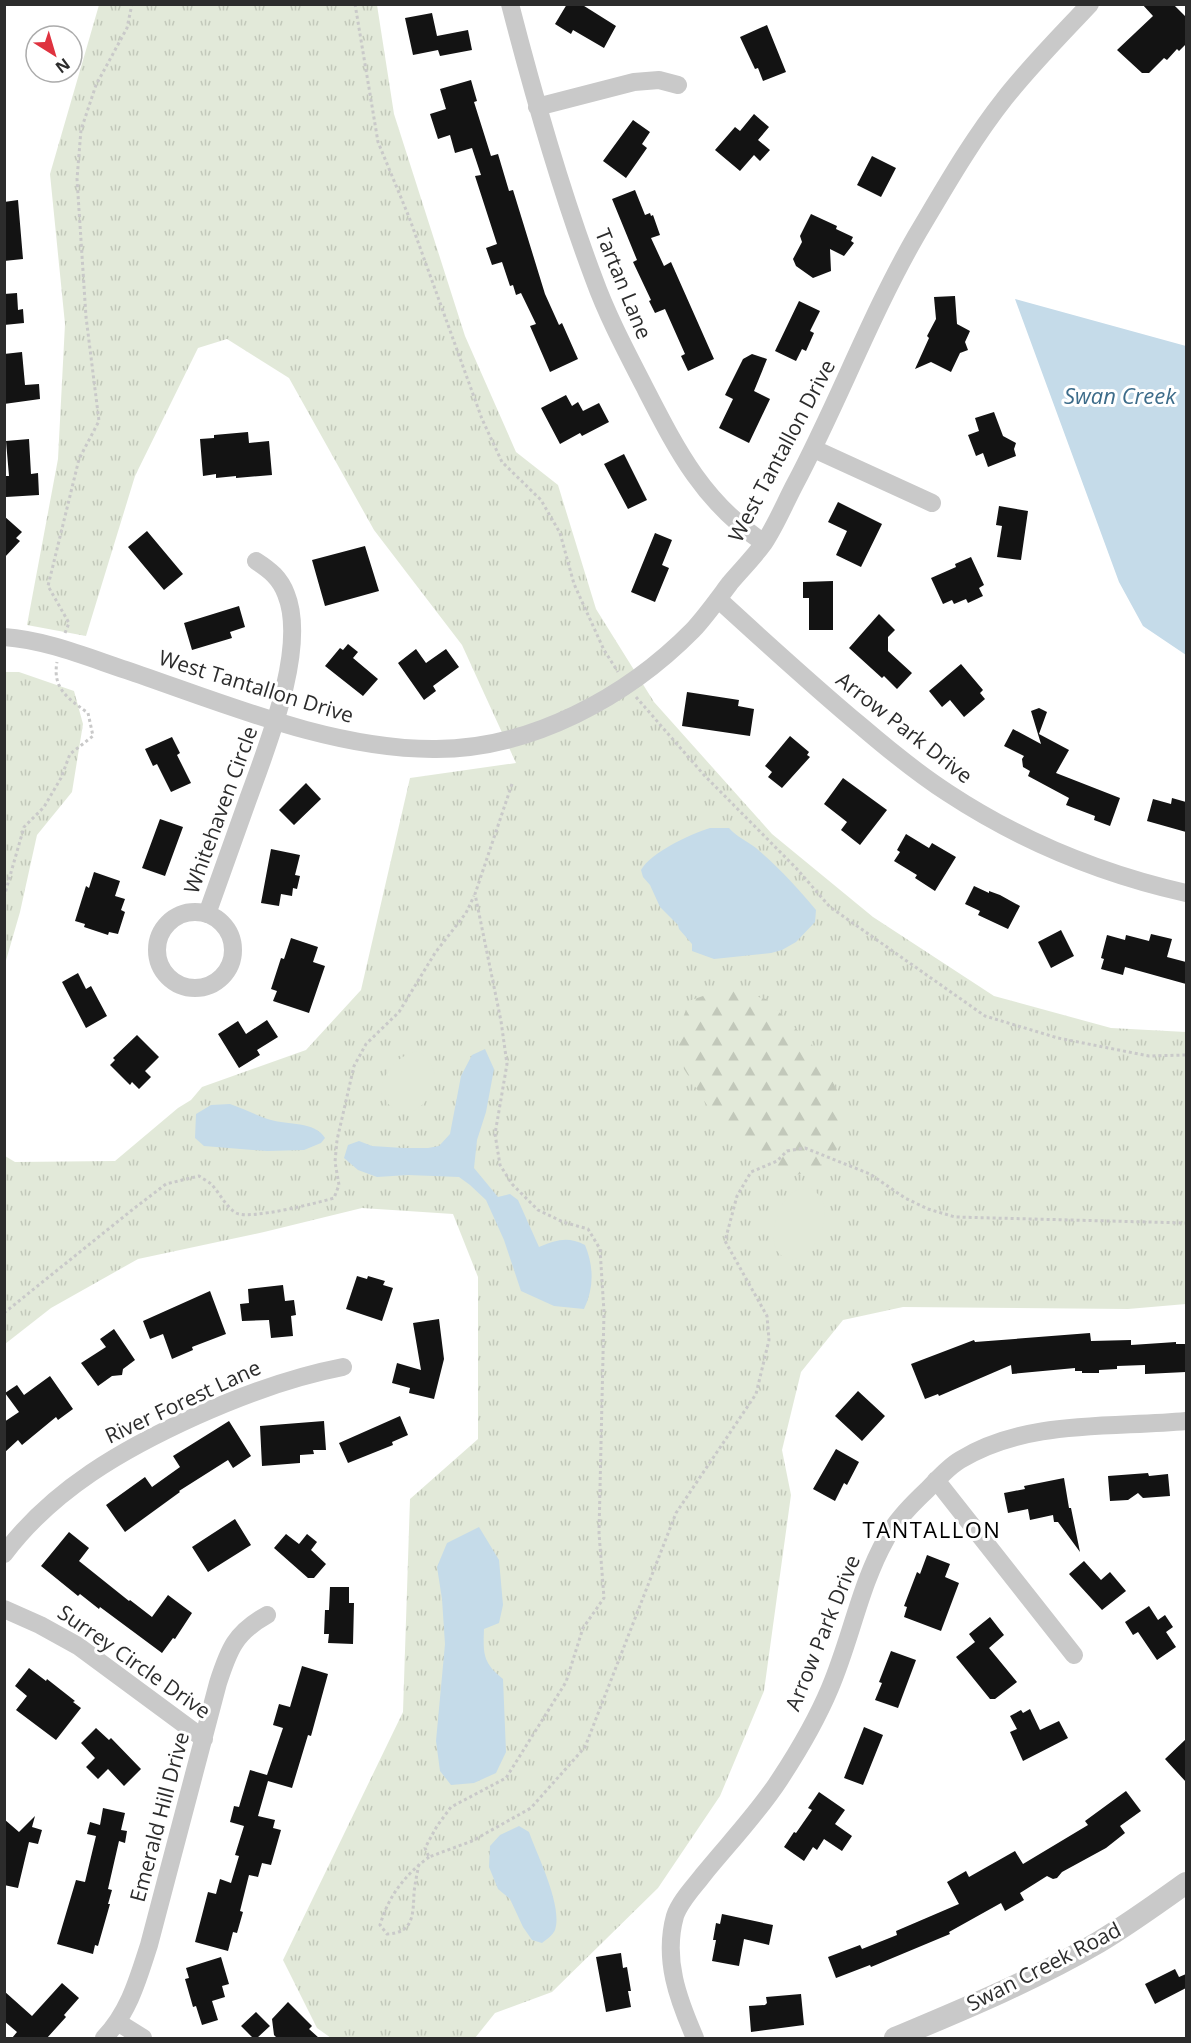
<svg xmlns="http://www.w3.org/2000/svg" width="1191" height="2043" viewBox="0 0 1191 2043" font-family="'Open Sans',sans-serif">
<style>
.grass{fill:url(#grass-tufts)}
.forest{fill:url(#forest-firs)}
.garden{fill:#e2e9d9}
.water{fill:#c5dbe9}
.building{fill:#131313}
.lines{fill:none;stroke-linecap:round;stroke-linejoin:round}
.path{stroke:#c9c9c9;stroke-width:3;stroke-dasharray:3 3;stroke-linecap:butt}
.minor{stroke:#c9c9c9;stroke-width:18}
.tertiary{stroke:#c9c9c9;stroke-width:22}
.labels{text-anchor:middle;stroke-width:6;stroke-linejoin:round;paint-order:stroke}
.street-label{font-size:21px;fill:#2c2c2c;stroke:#fff}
.water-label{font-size:22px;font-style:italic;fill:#3d6c8a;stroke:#fff}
.neighbourhood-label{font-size:22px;letter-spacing:1.5px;fill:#000;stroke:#fff}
</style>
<defs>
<pattern id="grass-tufts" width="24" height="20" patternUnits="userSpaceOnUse" patternTransform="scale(1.5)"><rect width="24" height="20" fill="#e2e9d9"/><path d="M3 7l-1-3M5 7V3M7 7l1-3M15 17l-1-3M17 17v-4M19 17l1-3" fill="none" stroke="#c2c8ba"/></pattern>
<pattern id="forest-firs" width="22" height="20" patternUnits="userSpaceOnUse" patternTransform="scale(1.5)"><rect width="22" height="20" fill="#e2e9d9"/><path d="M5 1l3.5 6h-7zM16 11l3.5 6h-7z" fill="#c2c8ba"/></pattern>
</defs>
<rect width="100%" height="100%" fill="#fff"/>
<!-- grass -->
<path class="grass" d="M99,5h278l17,109 71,222 51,116 42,33 38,124 58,93 118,132 101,83 121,79 117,32 75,4v272l-58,5 -225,-2 -60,13 -42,52 -19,78 9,45 -27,196 -44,105 -62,92 -106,104 -57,21 -20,25h-144l-14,-10 -34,-68 120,-248 7,-213 68,-60v-162l-25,-63 -91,-6 -98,24 -126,27 -87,49 -46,36v-188l10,6 100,-1 63,-53 13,-8 11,-13 104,-37 55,-60 49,-212 106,-15 -54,-118 -88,-115 -85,-152 -62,-39 -29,9 -63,128 -49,160 -59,-11 31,-166 7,-135 -15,-150z
M5,672h14l55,19 9,33 -11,68 -35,43 -17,77 -15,52z"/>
<!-- forest -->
<path class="forest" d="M725,988l41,11 52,52 25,52v40l-27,27 -36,9 -24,-27 -42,-36 -30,-47 -7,-34 12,-34z"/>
<!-- garden -->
<path class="garden" d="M416,1051c49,22 -12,100 -36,38 8,-21 14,-30 36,-38z
M811,1188c33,22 0,75 -21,71 -29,-4 -14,-56 3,-67 5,-3 12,-3 18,-4z"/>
<!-- water -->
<path class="water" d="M1015,299l171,47v309l-43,-29 -24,-44z
M710,828h19c8,9 18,13 27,20 22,19 41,39 60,62l-1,12 -19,20 -14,8 -11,3 -57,6 -22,-8v-7l-13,-15 -1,-4 -18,-18 -10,-22 -7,-8 -2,-7c10,-18 50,-36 69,-42z
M485,1049l9,20 -8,43 -9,28 -3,28 24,29 12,-3 8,6 21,47c18,-7 28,-11 46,-2 9,22 9,43 -1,64l-30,-3 -33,-15 -17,-51 -18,-40 -16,-15 -11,-8 -51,-2 -31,2 -19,-7 -14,-12 4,-13 11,-4 13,5 31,2h25l11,-2 11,-12 11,-58 11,-21z
M230,1104c14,5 28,12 41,16 16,5 44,1 54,18l-4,5 -17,7 -37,1 -63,-5 -9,-8 1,-24 15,-9z
M479,1527l20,33 4,45 -4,18 -15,6c-1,25 -1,34 19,50l3,73 -10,21 -22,10 -23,2 -11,-14 -4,-30 9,-97 -3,-45 -5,-32 10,-24z
M519,1826l10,6c8,23 34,74 26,98 -2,5 -8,9 -13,13l-10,-3 -9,-13 -13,-28 -12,-10 -9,-22 1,-21 10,-11z"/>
<!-- building -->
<path class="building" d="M567,4h14l35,22 -12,22 -31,-18 -2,4 -16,-10z
M1142,4h31l13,13v27l-7,7 -2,-2 -10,11 -3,-2 -15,15h-7l-25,-23 36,-34z
M432,13l5,23 31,-6 4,20 -32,6 -2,-6 -25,5 -8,-37z
M767,25l19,47 -23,9 -5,-13 -3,1 -15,-32z
M471,80l6,21 -3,1 17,54 7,-2 11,37 4,-1 32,104 14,31 3,-2 16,36 -28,13 -20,-46 6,-2 -15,-31 -5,2 -3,-10 -3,1 -8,-24 -10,3 -6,-17 11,-4 -22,-68 6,-1 -9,-27 -17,5 -5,-18 -12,4 -8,-25 16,-5 -6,-20z
M754,114l15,13 -11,13 12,10 -10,11 -6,-6 -14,16 -25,-21 20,-23 5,4z
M633,120l17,12 -8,12 5,4 -21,30 -23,-17z
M872,156l24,12 -15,29 -24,-12z
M635,190l10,25 5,-2 1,3 2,-1 7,20 -9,3 13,28 7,-4 43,97 -26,12 -7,-15 4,-2 -20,-45 -10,4 -6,-12 2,-1 -18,-38 4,-2 -25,-61z
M18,200l5,59 -19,2v-59z
M811,214l26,12 -1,3 17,8 -2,4 3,2 -10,13 -14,-7 1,22 -18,7 -17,-12 -3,-7 9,-17 -2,-6z
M17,293l1,17 5,-1 1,14 -20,2v-31z
M955,296l2,28 13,7 -5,11 3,8 -8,3 -9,19 -20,-10 -16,7 14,-31 -2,-2 9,-17 -2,-22z
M799,301l21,10 -10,20 4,2 -8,18 -4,-2 -6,12 -21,-10z
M22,352l3,33 14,-1 1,15 -36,5v-50z
M752,354l15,5 -13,32 16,8 -21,44 -30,-15 14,-29 -8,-4 18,-36z
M566,395l6,11 6,-4 5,9 16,-8 10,19 -27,14 -2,-3 -20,11 -19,-36z
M994,412l9,24 13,7 -2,6 2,7 -28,11 -5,-14 -7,3 -8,-21 11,-4 -4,-13z
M248,432l1,11 20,-2 3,34 -36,3v-2l-20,2v-4l-13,2 -3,-37 14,-1v-3z
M29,439l2,35 7,-1 1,22 -33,2 -1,-21h4l-3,-35z
M624,454l23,46 -19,9 -24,-45z
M838,502l44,22 -21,43 -25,-12 11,-24 -19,-9z
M999,506l29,5 -7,49 -24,-3 5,-31 -6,-1z
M4,516l18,16 -6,6 4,3 -16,17z
M147,531l36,43 -19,16 -36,-43z
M655,533l17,7 -10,25 7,3 -14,34 -24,-10z
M365,546l14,45 -54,15 -13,-46z
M971,557l13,28 -5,3 4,8 -15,7 -2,-4 -12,5 -2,-4 -9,4 -12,-26 25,-11 -1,-3z
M833,581v49h-24v-32h-6v-16z
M239,606l6,21 -15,5 2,6 -40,12 -8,-27z
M879,614l16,16 -7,7v14l24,22 -15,16 -13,-13 -2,2 -33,-30z
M348,644l10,8 -5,6 25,21 -15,17 -38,-30 15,-18 3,2z
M416,649l10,14 20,-14 13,18 -26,19 3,5 -12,9 -26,-37z
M961,664l22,26 -3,3 5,6 -21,18 -14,-17 -8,7 -13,-16z
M687,692l52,8 -1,6 16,3 -4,27 -68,-10z
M1039,708l8,4 -8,22 30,16 -13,23 64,25 -10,28 -16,-6 1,-4 -29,-11 3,-7 -41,-22 2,-5 -7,-4 -1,-8 2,-3 -20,-10 9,-17 28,15 -10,-33z
M790,736l19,16 -2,3 3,2 -28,31 -14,-11 4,-5 -7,-6z
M172,737l8,16 -3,2 14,28 -20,9 -14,-28 -4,2 -8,-17z
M843,778l44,32 -27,35 -19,-15 6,-8 -23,-18z
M306,783l15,16 -27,26 -15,-15z
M1172,798l14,4v30l-39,-11 6,-22 18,5z
M160,819l23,8 -18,49 -23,-8z
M906,834l23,14 3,-5 24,14 -21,34 -20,-13 2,-3 -23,-14 6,-9 -3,-2z
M271,849l29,6 -5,20 5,1 -3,13 -4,-1 -1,8 -11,-2 -2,12 -18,-3z
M94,872l26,9 -5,15 10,3 -4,11 4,2 -7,22 -9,-2 -1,3 -24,-8 1,-3 -10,-3 11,-35 3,2z
M974,886l15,7v-2l11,4 20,11 -12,23 -30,-14 2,-4 -15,-7z
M1061,930l13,26 -23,12 -13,-26z
M1151,934l21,5 -5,18 19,5v22l-61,-17 -2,8 -22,-6 3,-10 -3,-1 6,-23 18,5 1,-5 23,6z
M291,938l27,9 -5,15 12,4 -16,47 -36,-12 4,-10 -6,-2 10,-31 3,1z
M78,973l8,16 5,-3 16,30 -21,12 -24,-46z
M267,1020l11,17 -21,13 3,5 -21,13 -21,-34 20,-13 8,13z
M137,1035l22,22 -14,14 6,6 -12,12 -7,-7 -2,3 -20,-20 5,-5 -2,-2z
M357,1276l10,3 1,-3 17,5 -2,4 10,3 -11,33 -36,-12z
M283,1285l2,16 9,-1 2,15 -5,1 2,20 -22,2 -2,-18 -27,1 -2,-17 9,-1 -1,-14z
M210,1291l16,43 -34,13 1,3 -21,9 -9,-25 -13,5 -7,-18z
M439,1319l5,40 -10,40 -25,-6 1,-5 -18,-5 5,-20 24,7 -8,-47z
M114,1329l21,31 -12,9 -1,6 -10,1 -14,10 -17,-23 25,-16 -6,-8z
M1090,1333l1,8 40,-1v5l45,-3v2h10v28l-41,2v-9l-28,1v3l-18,1v3h-17v-2h-7v-3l-63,6 -1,-9 -72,31 -1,-2 -13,5 -14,-35 63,-24 1,2z
M50,1376l23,33 -15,11 -2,-3 -34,28 -4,-5 -14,13v-31l15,-10 -14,-19 12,-8 7,10z
M858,1391l27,25 -23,25 -27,-25z
M400,1416l8,19 -16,7 1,3 -45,18 -9,-20z
M229,1421l22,35 -18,12 -5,-8 -49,31 1,1 -55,40 -19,-27 39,-28 7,10 28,-20 -7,-11z
M324,1421l2,29h-13l1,4 -14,1v8l-38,3 -2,-40z
M836,1449l23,13 -12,23 -3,-2 -9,18 -22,-12z
M1148,1473l1,3 19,-2 2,22 -27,2 -5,-5 -10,7 -18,1 -2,-25z
M1064,1478l5,30h2l9,44 -22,-30h-4l-1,-7 -23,5 -2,-11 -20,4 -4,-20 21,-4 -1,-3z
M235,1519l16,26 -43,27 -16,-25z
M69,1532l20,16 -10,13 50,40 1,-1 22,17 16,-22 24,18 -17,26 -2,-1 -11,15 -62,-46 -1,2 -19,-15 -2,2 -37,-30z
M286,1534l13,10 8,-10 10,8 -6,8 15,14 -12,14h-6l-34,-30z
M927,1555l23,9 -5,13 14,6 -18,48 -37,-14 3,-10 -3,-1 13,-34 3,2z
M1084,1561l17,19 9,-8 16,19 -24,19 -33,-36z
M330,1587h19v16h5l-1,41 -25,-1 1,-9h-5l1,-24h4z
M1149,1606l9,14 7,-5 8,12 -7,5 10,15 -19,13 -19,-28 -5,3 -8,-13z
M990,1617l14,18 -15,13 28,34 -22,17h-5l-34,-42 19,-15 -6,-8z
M891,1651l25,9 -18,48 -23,-8 7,-17 -3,-1z
M302,1666l26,8 -17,62 -3,-1 -16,53 -24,-7 -10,35 17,4 -2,8 8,2 -10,35 -9,-2 -4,14 -9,-2 -9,36 3,1 -6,21 -4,-1 -5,19 -33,-9 13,-50 8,2 4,-15 11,4 8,-27 -4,-1 9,-29 -14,-4 4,-16 5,1 11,-37 17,5 16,-47 -10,-3 6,-21 11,3z
M29,1668l17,13 1,-2 28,22 -2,1 8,6 -25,32 -40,-30 11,-14 -12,-10z
M1030,1709l10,21 19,-9 9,17 -45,23 -13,-29 7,-3 -7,-13 11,-6 2,3z
M864,1727l19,8 -20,50 -19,-7z
M96,1728l13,12 2,-2 30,31 -17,17 -16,-17 -10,10 -12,-12 9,-9 -14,-15z
M1186,1739v43l-21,-23z
M1126,1791l15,20 -21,15 5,7 -19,15 -44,24 -5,6 -4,1 -6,-3 -27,17 4,7 -19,11 -4,-8 -52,29 1,2 -79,33 -1,-2 -34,13 -8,-21 32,-12 2,4 35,-14 -1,-4 63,-27 -12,-22 19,-11 3,6 46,-26 8,13 65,-39 -3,-4z
M819,1792l26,18 -10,14 17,12 -10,15 -18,-12 -7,11 -4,-3 -9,14 -20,-14 10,-15 2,1 16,-23 -4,-2z
M103,1808l22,5 -4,17 6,1 -2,12 -6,-2 -11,48 4,1 -4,14h2l-12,42 -3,-1 -2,9 -36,-10 19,-64 9,2 11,-46 -9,-2 3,-12 10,3z
M35,1816l-3,11 10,3 -4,14 -9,-2 -11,46 -14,-3v-66l15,13z
M722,1914l51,11 -4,20 -25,-6 -5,27 -27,-5 4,-21h-3l3,-17 4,1z
M621,1953l2,15 4,-1 4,24h-3l3,16 -25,5 -10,-55z
M221,1957l8,27 -7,2 3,11 -13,4 6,19 -16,5 -6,-19 -3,1 -8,-28 4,-1 -3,-10z
M1175,1969l4,8 7,-3v14l-31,16 -10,-20z
M62,1983l17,15 -15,17 2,2 -19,21h-35l5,-6 -13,-11v-30l28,25z
M801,1994l3,31 -53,7 -2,-26 16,-1 2,-2 -1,-6z
M288,2002l24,24 -3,3 10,9h-42l-3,-3 -2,-16z
M256,2012l14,14 -13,12h-4l-12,-12z"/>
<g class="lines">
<!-- path -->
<path class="path" d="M355,4l23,138 31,75 73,202 20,43 39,38 19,33 14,51 30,66 14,22
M65,633l4,-10 -21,-37 31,-127 20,-38 -13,-104 -9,-138 4,-49 15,-45 31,-57 5,-24
M636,697l68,78 92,93 34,39 155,109 73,22 91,18 37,-1
M512,784l-37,110 26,127 6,43 -12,70 5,31 12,19 26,26 25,12 25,7 12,20 4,63 -5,221 5,65 -21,30 -17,54 -60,96 -55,29 -14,19 -12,22 4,9 43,-16 59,-33 54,-61 91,-234 80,-119 13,-54 -2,-24 -42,-75 12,-45 14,-24 26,-11 10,-10 18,-3 65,26 35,24 23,11 27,8 231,6
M4,897l20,-70 20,-20 17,-29 9,-24 23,-18 -5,-23c-19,-14 -36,-24 -31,-51
M4,1313l128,-103 34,-26 33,-8c4,3 9,5 12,8 9,9 14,22 25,29 14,7 81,-10 98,-15l5,-13 -4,-23 2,-22 17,-74 12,-22 33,-32 36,-59 31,-40 8,-17
M419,1864c-2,10 -4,19 -5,29 -1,21 0,40 -27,41l-7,-9c9,-30 25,-50 49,-68"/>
<!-- minor -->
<path class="minor" d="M510,4c24,93 50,185 84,275 13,36 32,72 50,107 33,64 58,115 120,157
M537,107l97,-25 25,-2 19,5
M814,449l118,54
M718,599c47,43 94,86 143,127 28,24 56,47 87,67 73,48 154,81 238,100
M4,637c42,3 83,20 122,33 97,33 207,80 310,79 95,0 191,-52 257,-119 13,-14 25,-31 37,-47 11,-13 24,-26 34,-40 12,-18 21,-40 31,-59 43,-81 75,-168 121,-248 28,-47 55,-95 89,-138 26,-33 56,-63 85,-94
M157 950a38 38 0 1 1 76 0a38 38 0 1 1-76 0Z
M207,914c13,-37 27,-75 40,-112 19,-53 61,-154 39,-208 -6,-16 -16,-24 -30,-33
M936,1480l138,175
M4,1554c49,-65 119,-105 192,-138 49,-22 95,-39 147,-49
M4,1609l36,16 38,21 126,93
M119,2023l24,15
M104,2038c25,-26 34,-59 45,-93l69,-262c11,-34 17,-50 49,-68
M695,2038c-17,-39 -32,-79 -20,-122 5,-15 19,-29 28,-41 26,-32 55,-62 77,-96 19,-29 37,-60 50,-91 21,-49 30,-103 56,-149 9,-18 26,-35 41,-49 10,-10 21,-23 33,-30 67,-41 152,-32 226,-39"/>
<!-- tertiary -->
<path class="tertiary" d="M895,2038c69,-29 139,-58 204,-96 30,-18 59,-39 87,-59"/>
</g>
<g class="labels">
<!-- street labels -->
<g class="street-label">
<text transform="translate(623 284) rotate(68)" y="7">Tartan Lane</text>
<text transform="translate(782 451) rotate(-62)" y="7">West Tantallon Drive</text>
<text transform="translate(256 687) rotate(17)" y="7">West Tantallon Drive</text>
<text transform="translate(904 728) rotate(38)" y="7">Arrow Park Drive</text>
<text transform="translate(221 810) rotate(-70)" y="7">Whitehaven Circle</text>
<text transform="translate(183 1402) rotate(-25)" y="7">River Forest Lane</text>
<text transform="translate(823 1633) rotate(-68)" y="7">Arrow Park Drive</text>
<text transform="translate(134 1662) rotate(35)" y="7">Surrey Circle Drive</text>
<text transform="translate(160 1817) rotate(-75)" y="7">Emerald Hill Drive</text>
<text transform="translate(1044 1967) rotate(-27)" y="7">Swan Creek Road</text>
</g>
<!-- water labels -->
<g class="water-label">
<text x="1120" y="404">Swan Creek</text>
</g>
<!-- neighbourhood labels -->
<g class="neighbourhood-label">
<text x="932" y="1538">TANTALLON</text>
</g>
</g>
<!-- border -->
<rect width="1191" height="2043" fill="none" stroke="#2c2c2c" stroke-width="12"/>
<!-- north arrow -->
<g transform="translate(54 54) rotate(143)"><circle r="28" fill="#ffffff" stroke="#ababab" stroke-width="1.5"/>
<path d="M0-4.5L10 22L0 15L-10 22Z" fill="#df323f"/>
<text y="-9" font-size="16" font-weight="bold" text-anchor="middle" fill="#2c2c2c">N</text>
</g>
</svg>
